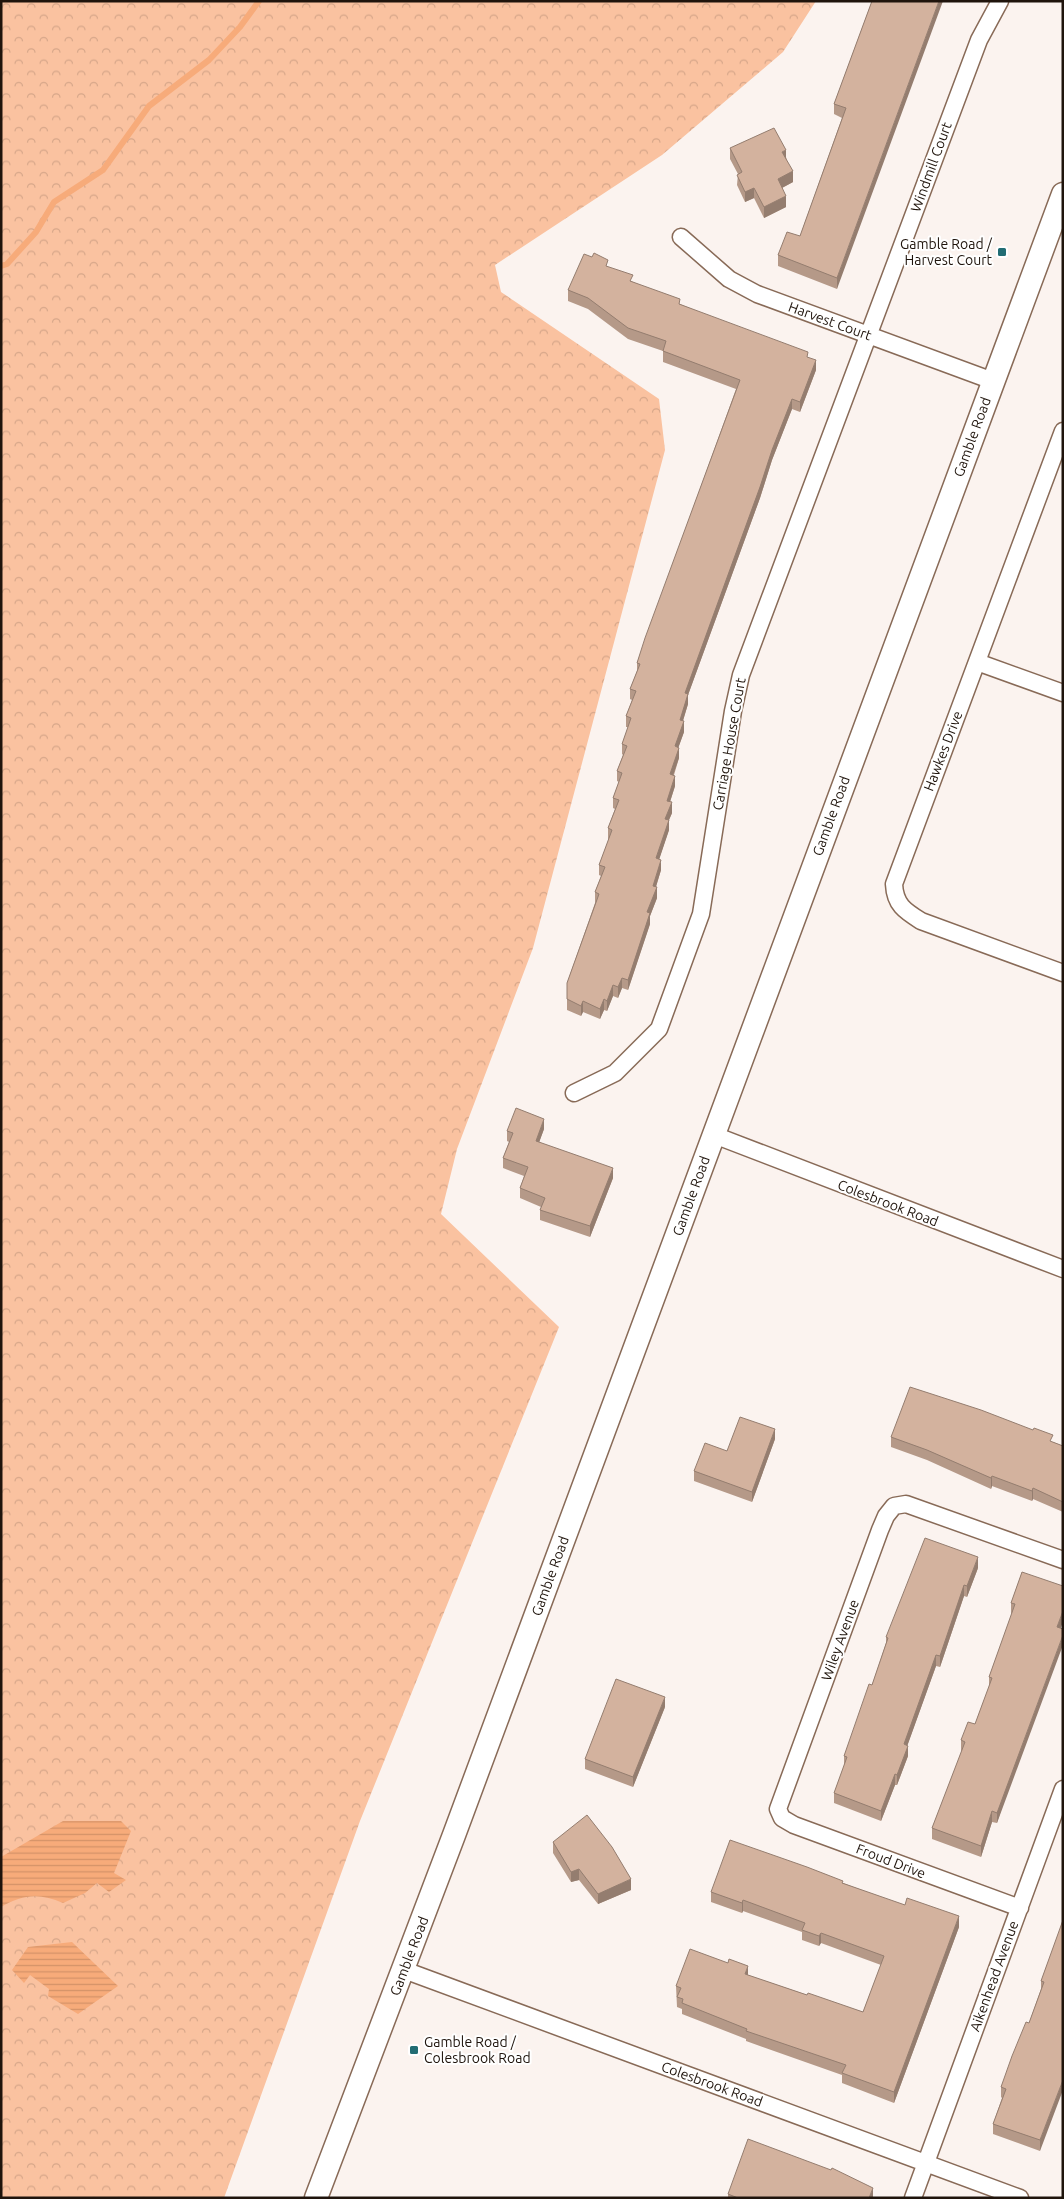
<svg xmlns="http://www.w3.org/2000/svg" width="1064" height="2199" viewBox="0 0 1064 2199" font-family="Ubuntu,sans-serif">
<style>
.forest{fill:url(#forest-crowns)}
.water{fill:url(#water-rules)}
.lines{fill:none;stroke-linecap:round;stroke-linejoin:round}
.stream{stroke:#f7ab7a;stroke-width:6}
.minor-casing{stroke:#886a57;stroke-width:19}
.secondary-casing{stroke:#886a57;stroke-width:25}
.minor{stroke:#fff;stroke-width:16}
.secondary{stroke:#fff;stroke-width:22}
.wall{fill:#b59988}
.shaded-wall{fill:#947d6f}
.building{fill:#d3b29e;stroke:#947d6f}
.poi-dot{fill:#226d74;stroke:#fff;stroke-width:2}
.labels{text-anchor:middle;stroke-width:4;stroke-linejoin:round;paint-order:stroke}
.street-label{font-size:14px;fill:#1f140c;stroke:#fff}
.poi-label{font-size:14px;fill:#1f140c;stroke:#fff;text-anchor:end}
</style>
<defs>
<pattern id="forest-crowns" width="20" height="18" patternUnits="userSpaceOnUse" patternTransform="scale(1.25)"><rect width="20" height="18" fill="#fac2a0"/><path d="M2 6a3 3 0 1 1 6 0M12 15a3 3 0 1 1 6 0" fill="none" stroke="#d6a689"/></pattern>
<pattern id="water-rules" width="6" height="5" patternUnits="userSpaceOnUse" patternTransform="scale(1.25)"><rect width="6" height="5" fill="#f7ab7a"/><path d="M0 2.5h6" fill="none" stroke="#d39268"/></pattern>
</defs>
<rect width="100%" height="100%" fill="#fbf3ef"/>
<!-- forest -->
<path class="forest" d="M1,1h815l-33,51 -121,103 -167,110 6,27 158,107 6,51 -132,498 -76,201 -16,65 118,113 -199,494 -136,377h-223z"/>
<!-- water -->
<path class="water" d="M63,1821h58l10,10 -17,42 12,7 -17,12 -12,-9 -12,10 -22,10c-23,-10 -40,-9 -62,4v-50z
M72,1942l46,44 -40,28 -30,-18 1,-7 -19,-14 -6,8 -12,-13 16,-23z"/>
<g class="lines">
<!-- stream -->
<path class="stream" d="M1,266l6,-2 29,-32 18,-30 49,-32 46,-64 60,-46 31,-33 19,-26"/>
<defs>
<path id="minor" d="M681,237l48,42 28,15 236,87
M1063,431l-169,453c1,21 11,27 27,37l142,52
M977,662l86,31
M574,1093l41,-20 44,-44 42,-115 32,-203 8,-36 238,-635 21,-39
M714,1135l349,134
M1020,1908l-226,-83 -12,-7 -4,-9 102,-279 6,-14 8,-10 12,-2 157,56
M404,1970l616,228
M913,2198l150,-409"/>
<path id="secondary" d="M316,2198l138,-363 609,-1641"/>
</defs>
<!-- minor casing -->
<use href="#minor" class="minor-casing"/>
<!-- secondary casing -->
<use href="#secondary" class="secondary-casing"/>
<!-- minor -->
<use href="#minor" class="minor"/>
<!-- secondary -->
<use href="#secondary" class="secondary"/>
</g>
<!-- wall -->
<path class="wall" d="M872,1l-35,288 -59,-23v-11l22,-19 42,-118 -8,-4v-10z
M730,148l56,9 7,25 -11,6 4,19 -22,11 -10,-20 -9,4 -8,-17 1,-11 -8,-15z
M592,257l41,25 47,22 128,54 8,12 -16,42 -8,-3 -20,51 -12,38 -72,197v9l-5,17 1,11 -6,16 1,10 -5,17 1,11 -5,16 2,11 -3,7v10l-10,29 2,11 -5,17 1,11 -7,18v8l-22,66 -6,-2 -4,10 -5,-2 -6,15 -3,-1 -4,9 -17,-7 -2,4 -14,-6v-27l28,-80v-11l6,-16 -2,-1v-10l10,-26h-1v-11l7,-19 -2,-1v-10l6,-16 -2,-1v-10l6,-16 -1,-1v-10l6,-17h-2v-11l6,-16 -2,-1v-10l7,-18v-8l99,-274 -73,-27v-11l-35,-12 -40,-30 -20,-8v-11z
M544,1129l-5,13 74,36 -23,59 -50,-17v-10l1,-3 -21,-9v-10l4,-12 -21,-8v-10l6,-16 -2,-1v-10z
M891,1437l162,5 10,4v66l-30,-13 -1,2 -40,-15 -1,3 -64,-29 -36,-13z
M775,1439l-23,63 -58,-21v-10l33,-20z
M978,1568l-11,29 -3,-1 -24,71 -4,-1 -29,80 1,10 -11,29h-2l-14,36 -47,-18v-10l10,-27v-10l28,-71 14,-42v-6z
M1022,1572l38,56 -63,195 -5,-1 -11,35 -49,-18v-11l30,-77h-1v-11l14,-16 14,-37v-10l23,-63 -1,-1v-10z
M665,1707l-32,80 -48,-18v-10z
M553,1842l78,48 -33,14 -19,-24 -8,2 -18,-29z
M843,1883l116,44 -65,176 -52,-20v-8l-96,-34v-2l-64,-25v-5l-5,-2 -1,-21 72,-11 59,20 56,17 18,-47 -60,-22 -2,3 -17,-6v-8l-59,-21 -1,2 -31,-11v-10z
M1058,1935l-18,216 -47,-17v-10l9,-26 -1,-1v-10l28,-64 12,-34v-8z
M728,2194l145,4h-145z"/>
<!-- shaded-wall -->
<path class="shaded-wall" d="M939,1h4l-106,288v-11z
M786,150v10l-4,-8z
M793,171v11l-15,8v-11z
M754,188v10l-9,4v-10z
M786,196v11l-22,11v-11z
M816,360v10l-16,42v-10z
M792,399v10l-20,51 -12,38 -72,197v9l-8,26v-10l5,-27 87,-243z
M684,721v11l-9,25v-11z
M679,748v10l-9,26v-10z
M675,776v10l-8,25v-10z
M672,802v11l-7,16v-10z
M669,820v10l-13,39v-11z
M661,860v10l-8,26v-10z
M657,887v11l-7,18v8l-22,66v-10l19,-68z
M622,978v10l-4,10v-11z
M613,985v11l-6,15v-10z
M604,999v11l-4,9v-10z
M583,1001v11l-2,4v-10z
M544,1119v10l-8,22v-10z
M613,1168v10l-23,59v-11z
M775,1429v10l-23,63v-10z
M992,1476v10l-1,3v-11z
M1033,1488v11l-1,2v-10z
M978,1557v11l-11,29v-11z
M964,1585v11l-24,71v-11z
M1063,1611v11l-6,16v-11z
M1063,1635v10l-66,178v-10z
M936,1655v11l-32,89v-11z
M665,1697v10l-32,80v-10z
M908,1746v10l-11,29v-10z
M895,1774v11l-14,36v-10z
M992,1811v11l-11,35v-11z
M579,1869v11l-8,2v-10z
M631,1879v11l-33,14v-10z
M743,1900v11l-1,2v-10z
M959,1916v11l-65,176v-11z
M821,1933v10l-2,3v-10z
M748,1966v10l-3,-2z
M1063,2080v10l-23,61v-11z
M873,2188v10h-4z"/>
<!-- building -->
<path class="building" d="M872,1h67l-102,277 -59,-23 9,-23 13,4 46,-128 -12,-4z
M774,128l12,22 -4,2 11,19 -15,8 8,17 -22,11 -10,-19 -9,4 -8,-17 5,-3 -12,-24z
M594,253l14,7 -2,6 27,9 -3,6 50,18 -1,5 129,48 -1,5 9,3 -16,42 -8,-3 -20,51 -12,37 -75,206 3,1 -8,26 4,1 -9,25 4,2 -9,26 5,2 -8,25 5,1 -7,17 4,1 -13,38 5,2 -8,26 4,1 -10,25 3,1 -22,67 -6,-2 -4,9 -5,-2 -6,16 -3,-2 -4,10 -17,-8 -2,5 -14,-7v-16l32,-89 -4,-2 10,-25 -6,-2 13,-35 -4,-2 11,-28 -6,-2 9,-25 -5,-2 10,-25 -5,-2 9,-26 -5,-2 10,-25 -6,-2 10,-25 -3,-1 8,-25 95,-258 -77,-29 3,-10 -38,-13 -40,-30 -20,-8 16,-36 8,3z
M516,1108l28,11 -8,22 77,27 -23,58 -50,-16 5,-12 -25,-10 8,-21 -25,-9 10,-25 -6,-2z
M910,1387l71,23 52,20 1,-2 19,7 -3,6 13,5v56l-30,-14 -1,3 -40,-15 -1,2 -64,-28 -36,-13z
M740,1417l35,12 -23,63 -58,-21 11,-28 22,8z
M925,1538l53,19 -11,29 -3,-1 -24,71 -4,-1 -32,89 4,2 -11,29 -2,-1 -14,37 -47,-18 13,-36 -3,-1 25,-72 3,1 16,-47 -2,-1z
M1022,1572l41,14v25l-6,16 6,2v6l-66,178 -5,-2 -11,35 -49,-18 33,-86 -4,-2 7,-18 7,2 17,-46 -3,-1 26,-73 -4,-1z
M616,1679l49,18 -32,80 -48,-18z
M587,1815l25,32 19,32 -33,15 -19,-25 -8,3 -18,-30z
M730,1840l77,27 36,14 -1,2 63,22 2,-7 52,18 -65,176 -52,-19 4,-8 -100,-34 1,-2 -65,-26 1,-4 -6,-2 4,-9 -5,-2 14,-37 38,14 1,-4 19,7 -3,8 62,21 1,-2 55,19 21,-56 -63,-23 -2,3 -17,-6 3,-7 -62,-23 -1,3 -31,-11z
M1063,1920v160l-23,60 -47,-16 13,-35 -5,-2 11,-31 14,-34 3,1 15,-41 -3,-1z
M748,2139l83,31 1,-2 41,20 -4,10h-131l-10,-4z"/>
<!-- markers -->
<g class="poi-dot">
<rect x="997" y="247" width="10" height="10" rx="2.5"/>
<rect x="409" y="2045" width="10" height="10" rx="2.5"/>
</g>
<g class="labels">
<!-- street labels -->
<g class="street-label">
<text transform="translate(931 167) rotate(-70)" y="5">Windmill Court</text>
<text transform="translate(830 321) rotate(20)" y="5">Harvest Court</text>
<text transform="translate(972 437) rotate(-70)" y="5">Gamble Road</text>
<text transform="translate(729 744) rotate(-80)" y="5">Carriage House Court</text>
<text transform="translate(943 751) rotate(-69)" y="5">Hawkes Drive</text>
<text transform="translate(831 816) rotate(-70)" y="5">Gamble Road</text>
<text transform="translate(691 1196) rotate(-70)" y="5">Gamble Road</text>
<text transform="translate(888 1203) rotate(21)" y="5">Colesbrook Road</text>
<text transform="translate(550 1576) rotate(-70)" y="5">Gamble Road</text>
<text transform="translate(840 1640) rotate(-70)" y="5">Wiley Avenue</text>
<text transform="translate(891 1861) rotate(21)" y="5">Froud Drive</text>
<text transform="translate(409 1956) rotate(-69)" y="5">Gamble Road</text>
<text transform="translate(994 1976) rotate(-70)" y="5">Aikenhead Avenue</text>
<text transform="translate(712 2084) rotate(20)" y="5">Colesbrook Road</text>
</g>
<!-- poi labels -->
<g class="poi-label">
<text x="992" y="249">Gamble Road /<tspan x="992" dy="16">Harvest Court</tspan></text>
<text x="424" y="2047" text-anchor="start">Gamble Road /<tspan x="424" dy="16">Colesbrook Road</tspan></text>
</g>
</g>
<!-- border -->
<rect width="1064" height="2199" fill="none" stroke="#1f140c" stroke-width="5"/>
</svg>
